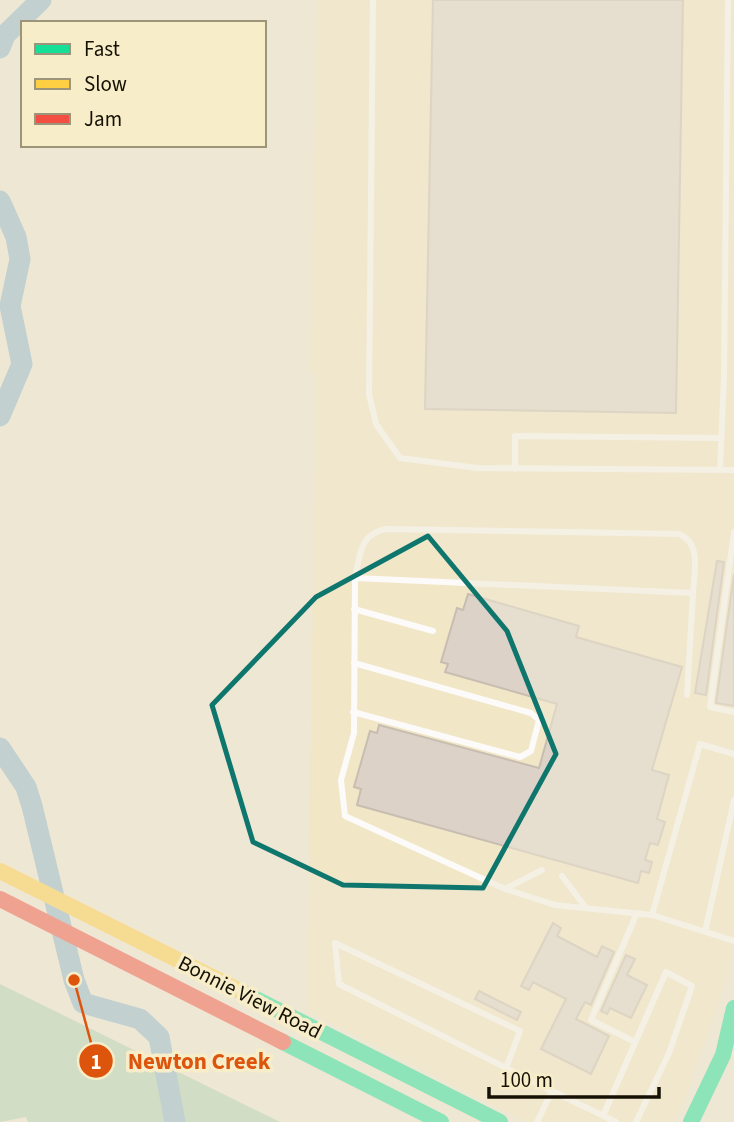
<svg xmlns="http://www.w3.org/2000/svg" width="734" height="1122" viewBox="0 0 734 1122" font-family="'Source Sans 3',sans-serif">
<style>
.built{fill:#f1e6c6}
.forest{fill:#add0b2}
.lines{fill:none;stroke-linecap:round;stroke-linejoin:round}
.river{stroke:#8cb5cd;stroke-width:21}
.building{fill:#dcd2c7;stroke:#c7bdb1;stroke-width:2}
.lane{stroke:#fcfbf9;stroke-width:6}
.fast{stroke:#16e098;stroke-width:16}
.slow{stroke:#ffcf43;stroke-width:16}
.jam{stroke:#f24e42;stroke-width:16}
.marked{fill:none;stroke:#0f766e;stroke-width:5;stroke-linejoin:round}
.labels{text-anchor:middle;stroke-width:7;stroke-linejoin:round;paint-order:stroke}
.street-label{font-size:21px;fill:#141004;stroke:#f8edc9}
.leader{fill:none;stroke:#dd550c;stroke-width:2.5}
.callout-dot{fill:#dd550c;stroke:#f8edc9;stroke-width:2.5}
.mark-label{font-size:21px;text-anchor:middle;font-weight:bold;fill:#fff}
.callout-label{font-size:23px;text-anchor:middle;font-weight:bold;fill:#dd550c;stroke:#f8edc9;stroke-width:7;stroke-linejoin:round;paint-order:stroke}
</style>
<rect width="100%" height="100%" fill="#eee7d4"/>
<!-- built -->
<path class="built" d="M317,0h417v936l-7,42 -42,121 -12,23h-147l-219,-111 9,-633 -6,-8z"/>
<!-- forest -->
<path class="forest" d="M0,984l280,138h-252l-2,-5 -26,5z"/>
<g class="lines">
<!-- river -->
<path class="river" d="M0,48l5,-13 36,-35
M0,201l16,36 4,22 -10,47 12,58 -22,52
M0,748l26,39 6,19 42,174 9,23 57,16 19,18 16,85"/>
</g>
<!-- building -->
<path class="building" d="M433,0h250l-7,413 -251,-4z
M717,561l7,1 -18,133 -11,-2z
M734,574v132l-18,-3z
M468,594l111,32 -3,11 106,30 -30,103 17,5 -12,44 8,3 -7,23 -8,-2 -5,17 7,2 -3,11 -8,-2 -3,12 -281,-78 4,-16 -7,-2 16,-56 7,2 2,-8 160,43 18,-64 -112,-32 3,-8 -7,-2 16,-54 6,2z
M553,923l8,5 -4,8 40,21 5,-11 12,6 -23,53 -6,-3 -9,17 33,17 -18,38 -50,-25 25,-50 -33,-17 -4,8 -8,-4z
M626,955l9,4 -8,16 20,10 -16,33 -21,-10 -3,6 -6,-3z
M479,991l42,21 -4,8 -42,-21z"/>
<g class="lines">
<!-- lane -->
<path class="lane" d="M373,0l-4,394 7,30 24,34 77,10 257,2
M515,469v-33l206,2
M720,470l4,-93 4,-377
M734,532l-24,175 24,5
M355,578c5,-22 4,-44 31,-49l293,5c23,9 15,39 14,59
M354,609l79,22
M687,695l6,-102 -338,-15 -1,155 -13,47 4,36 160,73 50,16 97,10 82,26
M353,712l167,45 11,-6 8,-31 -8,-7 -177,-50
M562,876l24,32
M505,889l37,-19
M652,915l48,-171 34,10
M705,932l29,-132
M635,1042l-44,-22 46,-107
M506,1068l14,-37 -185,-88 4,41 213,107
M603,1116l63,-144 26,14 -23,67 -33,69
M537,1122l15,-31 64,31"/>
<!-- fast -->
<path class="fast" d="M238,990l262,132
M283,1042l158,80
M691,1122l32,-67 11,-47"/>
<!-- slow -->
<path class="slow" d="M0,871l238,119"/>
<!-- jam -->
<path class="jam" d="M0,899l283,143"/>
</g>
<!-- marked area -->
<path d="M0 0H734V1122H0ZM428,536l79,95 49,123 -73,134 -140,-3 -90,-43 -41,-137 104,-108z" fill="#eee7d4" fill-opacity=".55" fill-rule="evenodd"/>
<path class="marked" d="M428,536l79,95 49,123 -73,134 -140,-3 -90,-43 -41,-137 104,-108z"/>
<g class="labels">
<!-- street labels -->
<g class="street-label">
<text transform="translate(250 997) rotate(27)" y="7">Bonnie View Road</text>
</g>
</g>
<!-- callouts -->
<path class="leader" d="M74 980L96 1061"/>
<g class="callout-dot">
<circle cx="74" cy="980" r="7"/>
<circle cx="96" cy="1061" r="18"/>
</g>
<g class="mark-label">
<text x="96" y="1069">1</text>
</g>
<g class="callout-label">
<text x="199" y="1069">Newton Creek</text>
</g>
<!-- legend -->
<rect x="21" y="21" width="245" height="126" fill="#f8edc9" stroke="#9d957a" stroke-width="2"/>
<rect x="35" y="44" width="35" height="10" fill="#16e098" stroke="#9d957a" stroke-width="2"/>
<text x="84" y="56" font-size="21" fill="#141004">Fast</text>
<rect x="35" y="79" width="35" height="10" fill="#ffcf43" stroke="#9d957a" stroke-width="2"/>
<text x="84" y="91" font-size="21" fill="#141004">Slow</text>
<rect x="35" y="114" width="35" height="10" fill="#f24e42" stroke="#9d957a" stroke-width="2"/>
<text x="84" y="126" font-size="21" fill="#141004">Jam</text>
<!-- scale -->
<path d="M489 1087v10h170v-10" fill="none" stroke="#141004" stroke-width="3.5"/>
<text x="500" y="1087" font-size="21" fill="#141004" stroke="#f8edc9" stroke-width="5" paint-order="stroke">100 m</text>
</svg>
